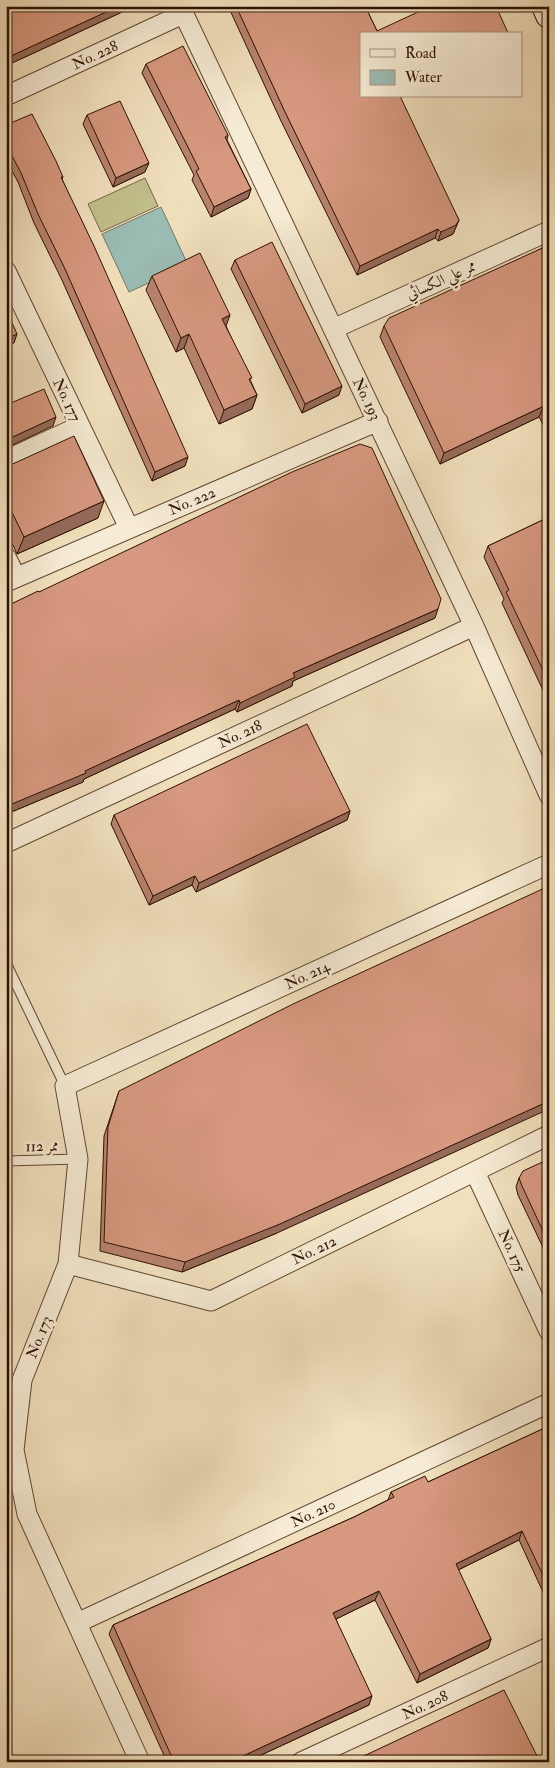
<svg xmlns="http://www.w3.org/2000/svg" width="555" height="1768" viewBox="0 0 555 1768" font-family="'IM FELL Double Pica',Amiri,serif">
<style>
.pitch{fill:#c1c08d;stroke:#786847}
.water{fill:#9bbdb4;stroke:#6f786c}
.lines{fill:none;stroke-linecap:round;stroke-linejoin:round}
.lane-casing{stroke:#5f4430;stroke-width:11}
.street-casing{stroke:#5f4430;stroke-width:21}
.secondary-casing{stroke:#2e1001;stroke-width:28}
.lane{stroke:#f6ebd4;stroke-width:9}
.street{stroke:#f6ebd4;stroke-width:19}
.secondary{stroke:#f6ebd4;stroke-width:26}
.wall{fill:#b8836d;stroke:#2e1001}
.shaded-wall{fill:#966a59;stroke:#2e1001}
.building{fill:#d6987f;stroke:#2e1001}
.labels{text-anchor:middle;stroke-width:5;stroke-linejoin:round;paint-order:stroke}
.street-label{font-size:15px;fill:#2e1001;stroke:#f6ebd4}
</style>
<rect width="100%" height="100%" fill="#f1e0bd"/>
<filter id="stains"><feTurbulence type="fractalNoise" baseFrequency=".004" numOctaves="4"/><feColorMatrix values="0 0 0 0 .2 0 0 0 0 .09 0 0 0 0 .02 0 0 0 .5 -.17"/></filter>
<radialGradient id="worn" r=".72"><stop offset=".6" stop-color="#630" stop-opacity="0"/><stop offset="1" stop-color="#630" stop-opacity=".3"/></radialGradient>
<!-- pitch -->
<path class="pitch" d="M145,178l13,28 -57,26 -13,-28z"/>
<!-- water -->
<path class="water" d="M161,207l27,58 -59,27 -27,-58z"/>
<g class="lines">
<defs>
<path id="lane" d="M6,963l59,123
M6,1161l72,-2"/>
<path id="street" d="M180,6l294,620 75,169
M6,96l177,-82
M6,271l123,257
M333,329l216,-98
M6,460l74,-34
M6,557l10,20
M6,582l372,-161
M6,843l468,-217
M475,1172l74,159
M68,1264l143,37 338,-166
M77,1623l472,-220
M140,1762l-113,-248 -13,-64 8,-70 46,-116 10,-105 -13,-73 484,-222
M301,1762l248,-115"/>
<path id="secondary" d="M545,6l4,9"/>
</defs>
<!-- lane casing -->
<use href="#lane" class="lane-casing"/>
<!-- street casing -->
<use href="#street" class="street-casing"/>
<!-- secondary casing -->
<use href="#secondary" class="secondary-casing"/>
<!-- lane -->
<use href="#lane" class="lane"/>
<!-- street -->
<use href="#street" class="street"/>
<!-- secondary -->
<use href="#secondary" class="secondary"/>
</g>
<!-- wall -->
<path class="wall" d="M6,6h129l-125,58 -4,-8z
M228,6h137l12,25 131,2v1h-147l98,186 -6,14 -15,7 -3,-3 -78,37 -76,-154z
M146,64l82,71 -1,5 24,49 -3,9 -37,19 -19,-37 2,-5 -52,-102z
M87,115l58,57 -32,15 -30,-63z
M6,125l57,52 -1,2 123,287 -33,15 -91,-203 -27,-55 -16,-41 -12,-22z
M549,245v191l-10,-19 -99,47 -60,-127 4,-11z
M235,260l104,135 -37,18 -71,-144z
M152,276l74,50 31,69 -5,14 -33,15 -35,-76 -8,4 -30,-62z
M6,467l92,51 -81,36 -11,-24z
M549,517v186l-47,-100 2,-4 -20,-42 4,-11z
M39,592l396,26 -142,63 -1,5 -55,26 -2,-3 -151,70 -1,3 -74,31h-3v-208l1,1z
M350,811l-3,9 -151,72 -4,-7 -43,20 -38,-81 3,-9z
M119,1091l158,142 -95,39 -82,-21 4,-115z
M549,1159v101l-31,-65 -2,-8 3,-9z
M549,1426v179l-30,-65 -61,30 33,69 -3,9 -71,35 -42,-83 -39,19 33,86 -123,57h-79l-58,-128 4,-9 241,-108 34,-17 3,-8 37,-10z"/>
<!-- shaded-wall -->
<path class="shaded-wall" d="M119,6h16l-125,58 3,-9z
M149,163l-4,9 -32,15 3,-9z
M251,189l-3,9 -37,19 3,-10z
M459,220l-6,14 -15,7 3,-9z
M438,229l-3,9 -78,37 3,-9z
M230,315l-5,14 -3,-10z
M17,334l-3,9 -8,3v-7z
M189,334l-5,14 -8,4 5,-14z
M342,386l-3,9 -37,18 3,-9z
M257,395l-5,14 -33,15 5,-14z
M544,406l-5,11 -99,47 4,-11z
M56,417l-3,9 -47,22v-8z
M188,457l-3,9 -33,15 3,-9z
M104,501l-6,17 -81,36 7,-17z
M438,609l-3,9 -142,63 -1,5 -55,26 3,-9 53,-30z
M239,700l-4,9 -151,70 -1,3 -74,31 3,-9z
M350,811l-3,9 -151,72 3,-9z
M195,876l-3,9 -43,20 4,-9z
M549,1101v8l-272,124 -95,39 3,-10z
M522,1531l-3,9 -67,33 4,-9z
M379,1591l-4,9 -45,22 3,-9z
M491,1639l-3,9 -71,35 3,-9z
M372,1696l-3,9 -123,57h-16z"/>
<!-- building -->
<path class="building" d="M6,6h113l-106,49 -7,-15z
M236,6h129l12,25 54,-25h65l12,27 -1,1h-146v62h39l59,124 -3,5 -15,7 -3,-3 -78,37 -75,-154z
M183,46l45,89 -3,2 26,52 -37,18 -18,-36 3,-2 -53,-105z
M120,101l29,62 -33,15 -29,-63z
M32,114l24,47 7,16h-2l33,69 94,211 -33,15 -90,-203 -27,-55 -17,-41 -15,-29v-19z
M272,242l70,144 -37,18 -70,-144z
M549,245v172l-5,-11 -100,47 -60,-127 5,-8z
M200,253l30,62 -8,4 30,59 -3,1 8,16 -33,15 -35,-76 -8,4 -29,-62z
M6,309l11,25 -11,5z
M44,389l12,28 -50,23v-35z
M74,436l30,65 -80,36 -18,-37v-33z
M360,444l12,4 69,151 -3,10 -145,64 2,4 -55,26 -1,-3 -154,71 1,2 -74,31 -6,-2v-197l1,1 31,-15 1,1 253,-120z
M549,517v166l-43,-91 3,-2 -21,-44z
M307,724l43,87 -151,72 -4,-7 -42,20 -39,-81z
M549,886v215l-269,123 -95,38 -81,-20 4,-115 11,-36 174,-87z
M549,1159v85l-27,-58 -3,-8 4,-7z
M549,1426v162l-27,-57 -66,33 35,75 -71,35 -41,-83 -46,22 39,83 -142,66h-56l-61,-137 241,-108 40,-20 -3,-5 34,-16 3,6z
M504,1690l36,72h-189z"/>
<g class="labels">
<!-- street labels -->
<g class="street-label">
<text transform="translate(95 55) rotate(-25)" y="5">No. 228</text>
<text transform="translate(441 280) rotate(-24)" y="5">ممر علي الكسائي</text>
<text transform="translate(367 399) rotate(64)" y="5">No. 193</text>
<text transform="translate(67 400) rotate(65)" y="5">No. 177</text>
<text transform="translate(192 501) rotate(-23)" y="5">No. 222</text>
<text transform="translate(240 734) rotate(-25)" y="5">No. 218</text>
<text transform="translate(307 975) rotate(-25)" y="5">No. 214</text>
<text transform="translate(42 1146) rotate(-1)" y="5">ممر 112</text>
<text transform="translate(314 1250) rotate(-26)" y="5">No. 212</text>
<text transform="translate(512 1251) rotate(65)" y="5">No. 175</text>
<text transform="translate(39 1337) rotate(-68)" y="5">No. 173</text>
<text transform="translate(313 1513) rotate(-25)" y="5">No. 210</text>
<text transform="translate(425 1705) rotate(-25)" y="5">No. 208</text>
</g>
</g>
<!-- margin -->
<rect width="555" height="1768" fill="none" stroke="#f1e0bd" stroke-width="25"/>
<rect x="8" y="8" width="540" height="1753" fill="none" stroke="#2e1001" stroke-width="2.5"/>
<rect x="12" y="12" width="530" height="1743" fill="none" stroke="#2e1001"/>
<!-- legend -->
<rect x="360" y="32" width="162" height="65" fill="#f6ebd4" stroke="#a69380"/>
<rect x="370" y="49" width="25" height="8" fill="#f6ebd4" stroke="#a69380"/>
<text x="405" y="58" font-size="15" fill="#2e1001">Road</text>
<rect x="370" y="70" width="25" height="15" fill="#9bbdb4" stroke="#a69380"/>
<text x="405" y="82" font-size="15" fill="#2e1001">Water</text>
<rect width="100%" height="100%" filter="url(#stains)"/>
<rect width="100%" height="100%" fill="url(#worn)"/>
</svg>
